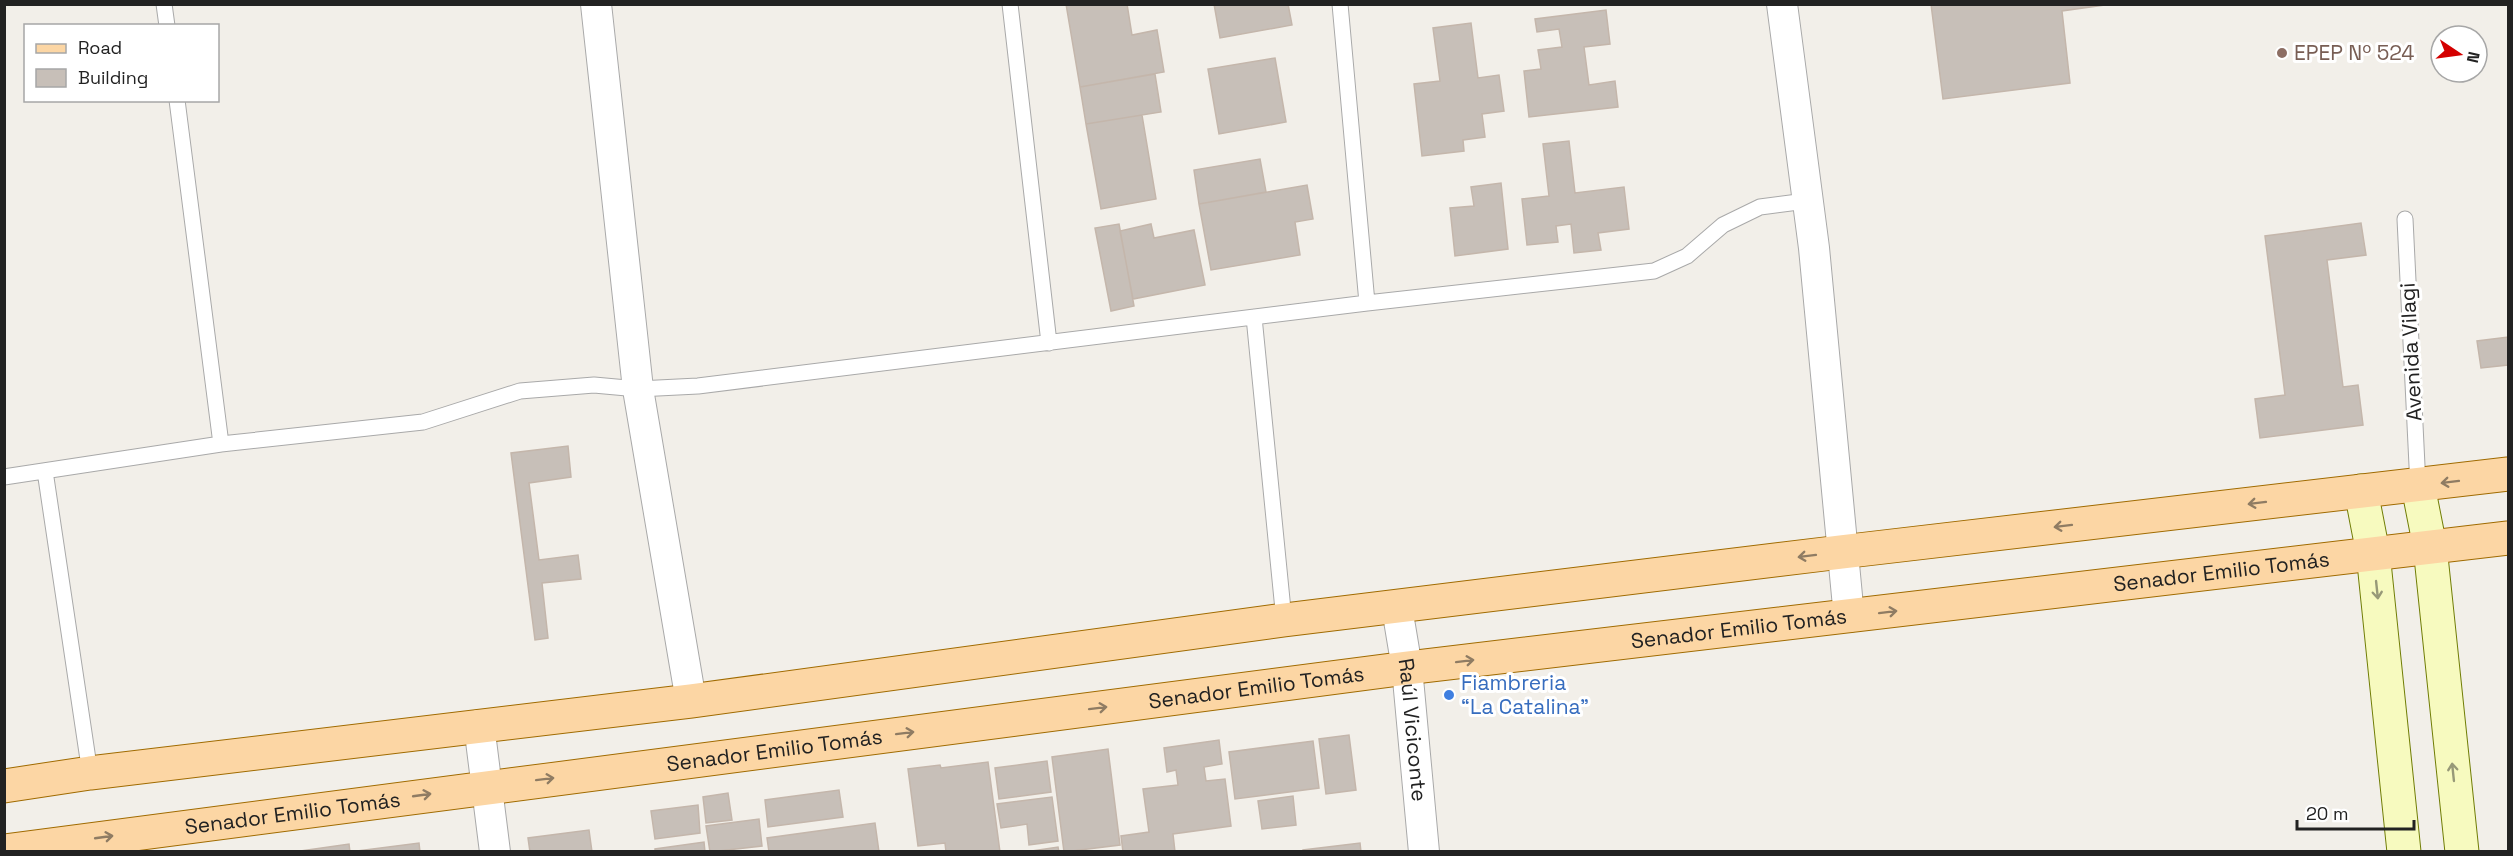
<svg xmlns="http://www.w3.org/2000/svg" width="2513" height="856" viewBox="0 0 2513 856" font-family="'Space Grotesk',sans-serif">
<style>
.building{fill:#c7bfb8;stroke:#c4b6ab;stroke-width:1.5}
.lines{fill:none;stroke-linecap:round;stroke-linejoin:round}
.service-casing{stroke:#a9a9a9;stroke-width:17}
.minor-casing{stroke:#a9a9a9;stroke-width:32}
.secondary-casing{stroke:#707d05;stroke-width:35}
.primary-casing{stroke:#a06b00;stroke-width:35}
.service{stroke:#fff;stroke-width:15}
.minor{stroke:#fff;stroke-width:30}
.secondary{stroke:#f7fabf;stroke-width:33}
.primary{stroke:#fcd6a4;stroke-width:33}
.oneway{stroke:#8f7c63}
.oneway2{stroke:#979978}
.education-dot{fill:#8d6e63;stroke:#fff;stroke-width:2}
.shop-dot{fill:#3f7fe0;stroke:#fff;stroke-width:2}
.labels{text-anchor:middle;stroke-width:6;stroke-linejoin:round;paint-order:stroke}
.education-label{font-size:21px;fill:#785e54;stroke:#fff;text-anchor:start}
.street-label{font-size:21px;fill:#222;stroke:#fff}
.shop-label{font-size:21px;fill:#366cbe;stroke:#fff;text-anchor:start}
</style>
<rect width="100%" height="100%" fill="#f2efe9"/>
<!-- building -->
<path class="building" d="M1066,4h61l5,31 25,-5 7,42 -84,15z
M1214,4h74l4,21 -72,13z
M1931,4h181l-50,7 8,72 -127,16z
M1606,10l4,34 -26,3 5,38 26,-4 3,26 -89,10 -5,-46 17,-2 -3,-19 24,-3 -3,-18 -22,3 -2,-13z
M1471,23l7,55 21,-3 5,36 -22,3 3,23 -22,3 1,11 -42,5 -8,-72 26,-3 -7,-53z
M1275,58l11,64 -67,12 -11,-65z
M1155,74l6,38 -75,12 -6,-37z
M1142,115l14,84 -55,10 -15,-85z
M1569,141l6,52 49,-6 5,42 -31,4 3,17 -27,3 -3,-29 -15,2 2,16 -31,3 -5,-46 27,-3 -6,-52z
M1260,159l6,33 -67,12 -5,-34z
M1501,183l7,66 -53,7 -5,-48 24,-2 -3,-19z
M1307,185l6,34 -18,3 5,33 -89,15 -12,-66z
M2361,223l5,32 -39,5 16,127 15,-2 5,40 -103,13 -5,-39 30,-4 -20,-159z
M1119,224l15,82 -23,5 -16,-83z
M1151,224l3,14 40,-8 11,55 -72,14 -13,-68z
M2508,337v28l-27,3 -4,-27z
M568,446l3,31 -42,6 10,77 39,-5 3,24 -39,4 6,55 -13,2 -24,-187z
M1349,735l7,55 -30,4 -7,-55z
M1219,740l3,24 -18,3 2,14 19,-2 6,47 -58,8 2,18h-52l-2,-16 28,-4 -6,-43 35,-4 -2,-15 -9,2 -3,-24z
M1313,741l6,47 -84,11 -6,-47z
M1108,749l12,96 -56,7 -12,-95z
M1047,761l4,31 -52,7 -4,-31z
M988,762l12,90h-54l-1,-9 -27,3 -10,-77 32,-4 1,3z
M839,790l4,27 -75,10 -3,-27z
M728,793l4,27 -26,3 -3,-26z
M1293,796l3,29 -34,4 -4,-28z
M1052,797l6,44 -29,4 -2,-21 -26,4 -4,-24z
M698,805l2,28 -45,6 -4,-28z
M759,819l3,27 -52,6 -4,-26z
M875,823l4,29h-110l-2,-14z
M589,830l3,22h-62l-2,-14z
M704,842l1,10h-50v-3z
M419,843l1,9 -63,-1z
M1360,843l1,9h-58v-2z
M349,844l1,8h-49v-1z
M1058,847l1,5h-34z"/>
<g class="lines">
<defs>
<path id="service" d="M164,4l3,22
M1010,4l39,339
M1340,4l27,299
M177,100l44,344
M2405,219l13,267
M1254,317l30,303
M45,471l45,302
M4,477l217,-33 202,-22 97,-31 74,-6 44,4 60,-3 669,-83 287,-32 33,-15 36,-31 37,-18 46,-6"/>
<g id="minor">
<path d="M596,4l42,385 53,312"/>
<path d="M1782,4l32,244 35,369"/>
<path id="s1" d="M1397,608l10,60 17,184"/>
<path d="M479,725l16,127"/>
</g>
<path id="secondary" d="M2418,486l12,61 32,305
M2361,491l12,62 31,299"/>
<g id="primary">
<path d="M4,786l86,-13 601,-72 593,-81 557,-68 667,-78"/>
<path id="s2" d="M4,851l1403,-183 1101,-130"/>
</g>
</defs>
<!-- service casing -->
<use href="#service" class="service-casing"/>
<!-- minor casing -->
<use href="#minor" class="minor-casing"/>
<!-- secondary casing -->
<use href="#secondary" class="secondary-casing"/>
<!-- primary casing -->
<use href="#primary" class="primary-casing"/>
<!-- service -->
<use href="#service" class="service"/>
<!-- minor -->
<use href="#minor" class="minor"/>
<!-- secondary -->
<use href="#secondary" class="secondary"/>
<!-- primary -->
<use href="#primary" class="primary"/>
</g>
<!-- one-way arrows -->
<defs><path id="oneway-shaft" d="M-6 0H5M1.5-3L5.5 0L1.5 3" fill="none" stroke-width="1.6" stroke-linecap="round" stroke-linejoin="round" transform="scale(1.5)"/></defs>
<g class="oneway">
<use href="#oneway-shaft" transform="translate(2450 482) rotate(173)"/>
<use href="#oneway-shaft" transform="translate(2257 503) rotate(173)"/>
<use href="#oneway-shaft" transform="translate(2063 526) rotate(173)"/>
<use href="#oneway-shaft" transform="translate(1807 556) rotate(173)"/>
<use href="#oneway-shaft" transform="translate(1888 612) rotate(-7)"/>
<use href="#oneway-shaft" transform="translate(1465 661) rotate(-7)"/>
<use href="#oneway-shaft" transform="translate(1098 708) rotate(-7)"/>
<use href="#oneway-shaft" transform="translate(905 733) rotate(-7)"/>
<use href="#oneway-shaft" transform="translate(545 779) rotate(-7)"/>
<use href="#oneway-shaft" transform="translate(422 795) rotate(-8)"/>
<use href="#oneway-shaft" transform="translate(104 837) rotate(-8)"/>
</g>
<g class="oneway2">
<use href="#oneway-shaft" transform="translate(2377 590) rotate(84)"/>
<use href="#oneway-shaft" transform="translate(2453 772) rotate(-96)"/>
</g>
<!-- markers -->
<circle class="education-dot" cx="2282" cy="53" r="6"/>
<circle class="shop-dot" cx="1449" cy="695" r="6"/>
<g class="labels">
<!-- education labels -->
<g class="education-label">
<text x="2294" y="60">EPEP Nº 524</text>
</g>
<!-- street labels -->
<g class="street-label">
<text transform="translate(2411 352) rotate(-93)" y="7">Avenida Vilagi</text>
<text dy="7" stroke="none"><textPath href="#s2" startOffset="2235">Senador Emilio Tomás</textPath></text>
<text dy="7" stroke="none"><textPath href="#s2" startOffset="1749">Senador Emilio Tomás</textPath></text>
<text dy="7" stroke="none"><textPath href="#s2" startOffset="1263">Senador Emilio Tomás</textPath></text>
<text dy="7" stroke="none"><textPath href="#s1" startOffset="123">Raúl Viciconte</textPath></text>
<text dy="7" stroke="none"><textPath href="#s2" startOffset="777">Senador Emilio Tomás</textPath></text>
<text dy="7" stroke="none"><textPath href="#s2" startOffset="291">Senador Emilio Tomás</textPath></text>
</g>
<!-- shop labels -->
<g class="shop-label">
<text x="1461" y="690">Fiambreria<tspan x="1461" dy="24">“La Catalina”</tspan></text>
</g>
</g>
<!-- border -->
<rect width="2513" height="856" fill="none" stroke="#222222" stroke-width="12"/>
<!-- legend -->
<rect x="24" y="24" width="195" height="78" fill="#ffffff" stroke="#a7a7a7" stroke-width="1.5"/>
<rect x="36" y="44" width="30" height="9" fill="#fcd6a4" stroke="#a7a7a7" stroke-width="1.5"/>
<text x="78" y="54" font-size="18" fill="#222222">Road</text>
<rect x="36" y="69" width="30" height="18" fill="#c7bfb8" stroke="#a7a7a7" stroke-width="1.5"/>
<text x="78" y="84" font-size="18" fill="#222222">Building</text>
<!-- north arrow -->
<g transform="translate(2459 54) rotate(103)"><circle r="28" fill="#ffffff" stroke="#a7a7a7" stroke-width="1.5"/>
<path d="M0-4.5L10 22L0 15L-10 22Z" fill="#d40000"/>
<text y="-9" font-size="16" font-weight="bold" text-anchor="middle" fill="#222222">N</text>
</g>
<!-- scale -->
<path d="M2297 820v9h117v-9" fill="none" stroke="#222222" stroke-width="3"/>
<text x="2306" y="820" font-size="18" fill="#222222" stroke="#ffffff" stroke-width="4.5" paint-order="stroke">20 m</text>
</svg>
